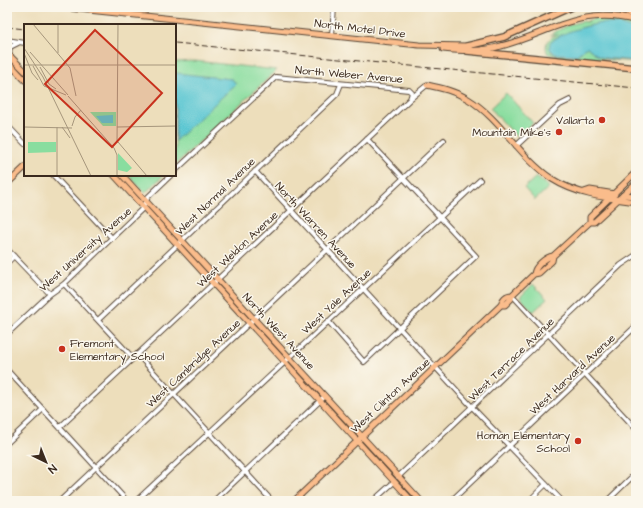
<svg xmlns="http://www.w3.org/2000/svg" width="643" height="508" viewBox="0 0 643 508" font-family="'Architects Daughter',sans-serif">
<style>
.green{fill:#89dd9f;stroke:#62845e}
.water{fill:#5ac6d2;stroke:#4a7878}
.lines{fill:none;stroke-linecap:round;stroke-linejoin:round}
.minor-casing{stroke:#564536;stroke-width:6}
.major-casing{stroke:#564536;stroke-width:7}
.highway-casing{stroke:#564536;stroke-width:8}
.minor{stroke:#fff;stroke-width:4}
.major{stroke:#fabc8b;stroke-width:5}
.highway{stroke:#fabc8b;stroke-width:5.5}
.rail{stroke:#3b2a1e;stroke-width:1;stroke-dasharray:6 3;stroke-linecap:butt}
.poi-dot{fill:#c8321e;stroke:#fbf7ec;stroke-width:1.5}
.labels{text-anchor:middle;stroke-width:3;stroke-linejoin:round;paint-order:stroke}
.street-label{font-size:11px;fill:#3b2a1e;stroke:#fbf7ec}
.poi-label{font-size:11px;fill:#3b2a1e;stroke:#fbf7ec;text-anchor:end}
.inset-road{fill:none;stroke:#a6967c;stroke-width:1}
.view{fill:#c8321e;fill-opacity:0.15;stroke:#c8321e;stroke-width:2}
.inset-edge{fill:none;stroke:#3b2a1e;stroke-width:2}
</style>
<rect width="100%" height="100%" fill="#fbf7ec"/>
<filter id="ink" filterUnits="userSpaceOnUse"><feTurbulence type="fractalNoise" baseFrequency=".025" numOctaves="2"/><feDisplacementMap in="SourceGraphic" scale="8" xChannelSelector="R" yChannelSelector="G"/><feConvolveMatrix kernelMatrix="1 2 1 2 8 2 1 2 1" color-interpolation-filters="sRGB"/></filter>
<filter id="wash" filterUnits="userSpaceOnUse"><feTurbulence type="fractalNoise" baseFrequency=".012" numOctaves="4" result="noise"/><feDisplacementMap in="SourceGraphic" scale="16" xChannelSelector="R" yChannelSelector="G"/><feGaussianBlur stdDeviation="0.9" result="paint"/><feColorMatrix in="noise" values="0 0 0 0 0 0 0 0 0 0 0 0 0 0 0 0 0 1.4 0 .05"/><feComposite in="paint" operator="in"/></filter>
<g filter="url(#wash)">
<rect width="100%" height="100%" fill="#eddebb"/>
<!-- green -->
<path class="green" d="M596,18h13l16,5 2,-1v-1l9,3v6c-26,-9 -41,-8 -67,3 -7,2 -14,4 -19,10l1,9c5,3 19,6 26,3 4,-1 6,-6 10,-8l11,9 6,2 32,3v1l-37,-3 -7,3 -19,-2 6,-2 -1,-1 -12,1 -18,-4c-5,-11 0,-15 10,-20l-7,1v-1c8,-4 27,-15 36,-12l2,-1h-2z
M195,61l82,9 -102,95v-103z
M506,93l27,30 -16,14 -27,-29z
M128,175h36l-19,18z
M536,177l13,10 -14,13 -11,-12z
M533,284l14,15 -14,13 -13,-15z"/>
<!-- water -->
<path class="water" d="M601,23l18,1 17,6v31l-32,-3 -6,-2 -11,-9 -10,8 -22,-1 -6,-6 1,-5c12,-12 35,-16 51,-20z
M175,73l57,6 4,5 -61,57z"/>
</g>
<g filter="url(#ink)">
<g class="lines">
<defs>
<path id="minor" d="M332,35l2,-28
M7,40l18,3
M9,55l1,-8 8,-4
M7,125l18,19
M516,146l44,-41 10,-5
M175,171l101,-94 133,13 3,3 -2,6
M255,171l218,237 89,93
M53,175l59,63
M7,249l43,45
M7,263l7,-7
M64,284l69,74
M512,295l124,134
M98,320l239,-226 4,-10
M328,321l36,41 112,-106 -109,-117
M7,334l43,-40 14,-10 77,-74 7,-13 23,-22
M137,354l135,147
M7,370l120,131
M60,427l350,-328 17,-14
M7,443l36,-34
M398,477l223,-212 15,-10
M60,501l384,-361
M136,501l344,-321
M214,501l111,-105
M373,501l21,-19
M451,501l185,-175
M529,501l17,-17
M607,501l29,-28"/>
<path id="major" d="M60,7l359,38 48,1
M443,49c20,2 39,3 58,-3 50,-13 81,-41 135,-25
M7,53l18,18
M7,61l18,19
M427,85c14,3 28,6 41,14 33,20 51,58 84,80 25,16 55,19 84,23
M114,175l298,326
M122,175l299,326
M7,184l18,-17
M584,192l6,-2 25,4
M623,195l13,1
M590,222v-5l46,-45
M534,274l5,-1 13,-12 1,-5 37,-34h4l42,-39
M501,305h4l6,-6 1,-4 22,-21c1,-8 12,-17 19,-18
M294,501l207,-196c1,-6 5,-10 11,-10"/>
<path id="highway" d="M615,7l21,10
M467,46l37,-9 67,-30
M467,51l169,17"/>
</defs>
<!-- minor casing -->
<use href="#minor" class="minor-casing"/>
<!-- major casing -->
<use href="#major" class="major-casing"/>
<!-- highway casing -->
<use href="#highway" class="highway-casing"/>
<!-- minor -->
<use href="#minor" class="minor"/>
<!-- major -->
<use href="#major" class="major"/>
<!-- highway -->
<use href="#highway" class="highway"/>
<!-- rail -->
<path class="rail" d="M7,27l18,2
M175,43l461,45"/>
</g>
</g>
<!-- markers -->
<g class="poi-dot">
<circle cx="602" cy="120" r="4"/>
<circle cx="559" cy="132" r="4"/>
<circle cx="62" cy="349" r="4"/>
<circle cx="578" cy="441" r="4"/>
</g>
<g class="labels">
<!-- street labels -->
<g class="street-label">
<text transform="translate(360 28) rotate(7)" y="4">North Motel Drive</text>
<text transform="translate(349 74) rotate(5)" y="4">North Weber Avenue</text>
<text transform="translate(215 196) rotate(-44)" y="4">West Normal Avenue</text>
<text transform="translate(316 225) rotate(47)" y="4">North Warren Avenue</text>
<text transform="translate(85 249) rotate(-42)" y="4">West University Avenue</text>
<text transform="translate(237 249) rotate(-43)" y="4">West Weldon Avenue</text>
<text transform="translate(336 301) rotate(-43)" y="4">West Yale Avenue</text>
<text transform="translate(279 331) rotate(47)" y="4">North West Avenue</text>
<text transform="translate(511 359) rotate(-44)" y="4">West Terrace Avenue</text>
<text transform="translate(193 363) rotate(-43)" y="4">West Cambridge Avenue</text>
<text transform="translate(572 374) rotate(-43)" y="4">West Harvard Avenue</text>
<text transform="translate(390 395) rotate(-43)" y="4">West Clinton Avenue</text>
</g>
<!-- poi labels -->
<g class="poi-label">
<text x="594" y="124">Vallarta</text>
<text x="551" y="136">Mountain Mike's</text>
<text x="70" y="347" text-anchor="start">Fremont<tspan x="70" dy="13">Elementary School</tspan></text>
<text x="570" y="439">Homan Elementary<tspan x="570" dy="13">School</tspan></text>
</g>
</g>
<!-- overview -->
<g transform="translate(24 24)">
<rect width="152" height="152" fill="#eddebb"/>
<path d="M66,88h26v14h-13zM4,118h28v10l-28,1zM94,129l14,15 -5,4 -9,-2z" fill="#89dd9f"/>
<path d="M89,91v8h-11l-6,-7z" fill="#5ac6d2"/>
<path class="inset-road" d="M9,0l37,44 6,28M0,24l19,29 48,99M6,28l38,43M0,29l8,20 6,7M34,29v-29M0,41h152M9,42l11,20 22,9M16,43l9,17 7,5M44,72l46,52 3,7v21M48,102l3,-9 6,-7M0,103l48,1M38,103l8,11M93,103l59,-1M94,118l29,34M93,119l1,-119M33,152v-49"/>
<path class="view" d="M71,6l67,63 -50,54 -67,-63z"/>
<rect width="152" height="152" class="inset-edge"/>
</g>
<!-- margin -->
<rect width="643" height="508" fill="none" stroke="#fbf7ec" stroke-width="24"/>
<!-- north arrow -->
<g transform="translate(46 462) rotate(137)" stroke="#fbf7ec" stroke-width="3" paint-order="stroke">
<path d="M0-3L7 15L0 10L-7 15Z" fill="#3b2a1e"/>
<text y="-6" font-size="11" font-weight="bold" text-anchor="middle" fill="#3b2a1e">N</text>
</g>
</svg>
